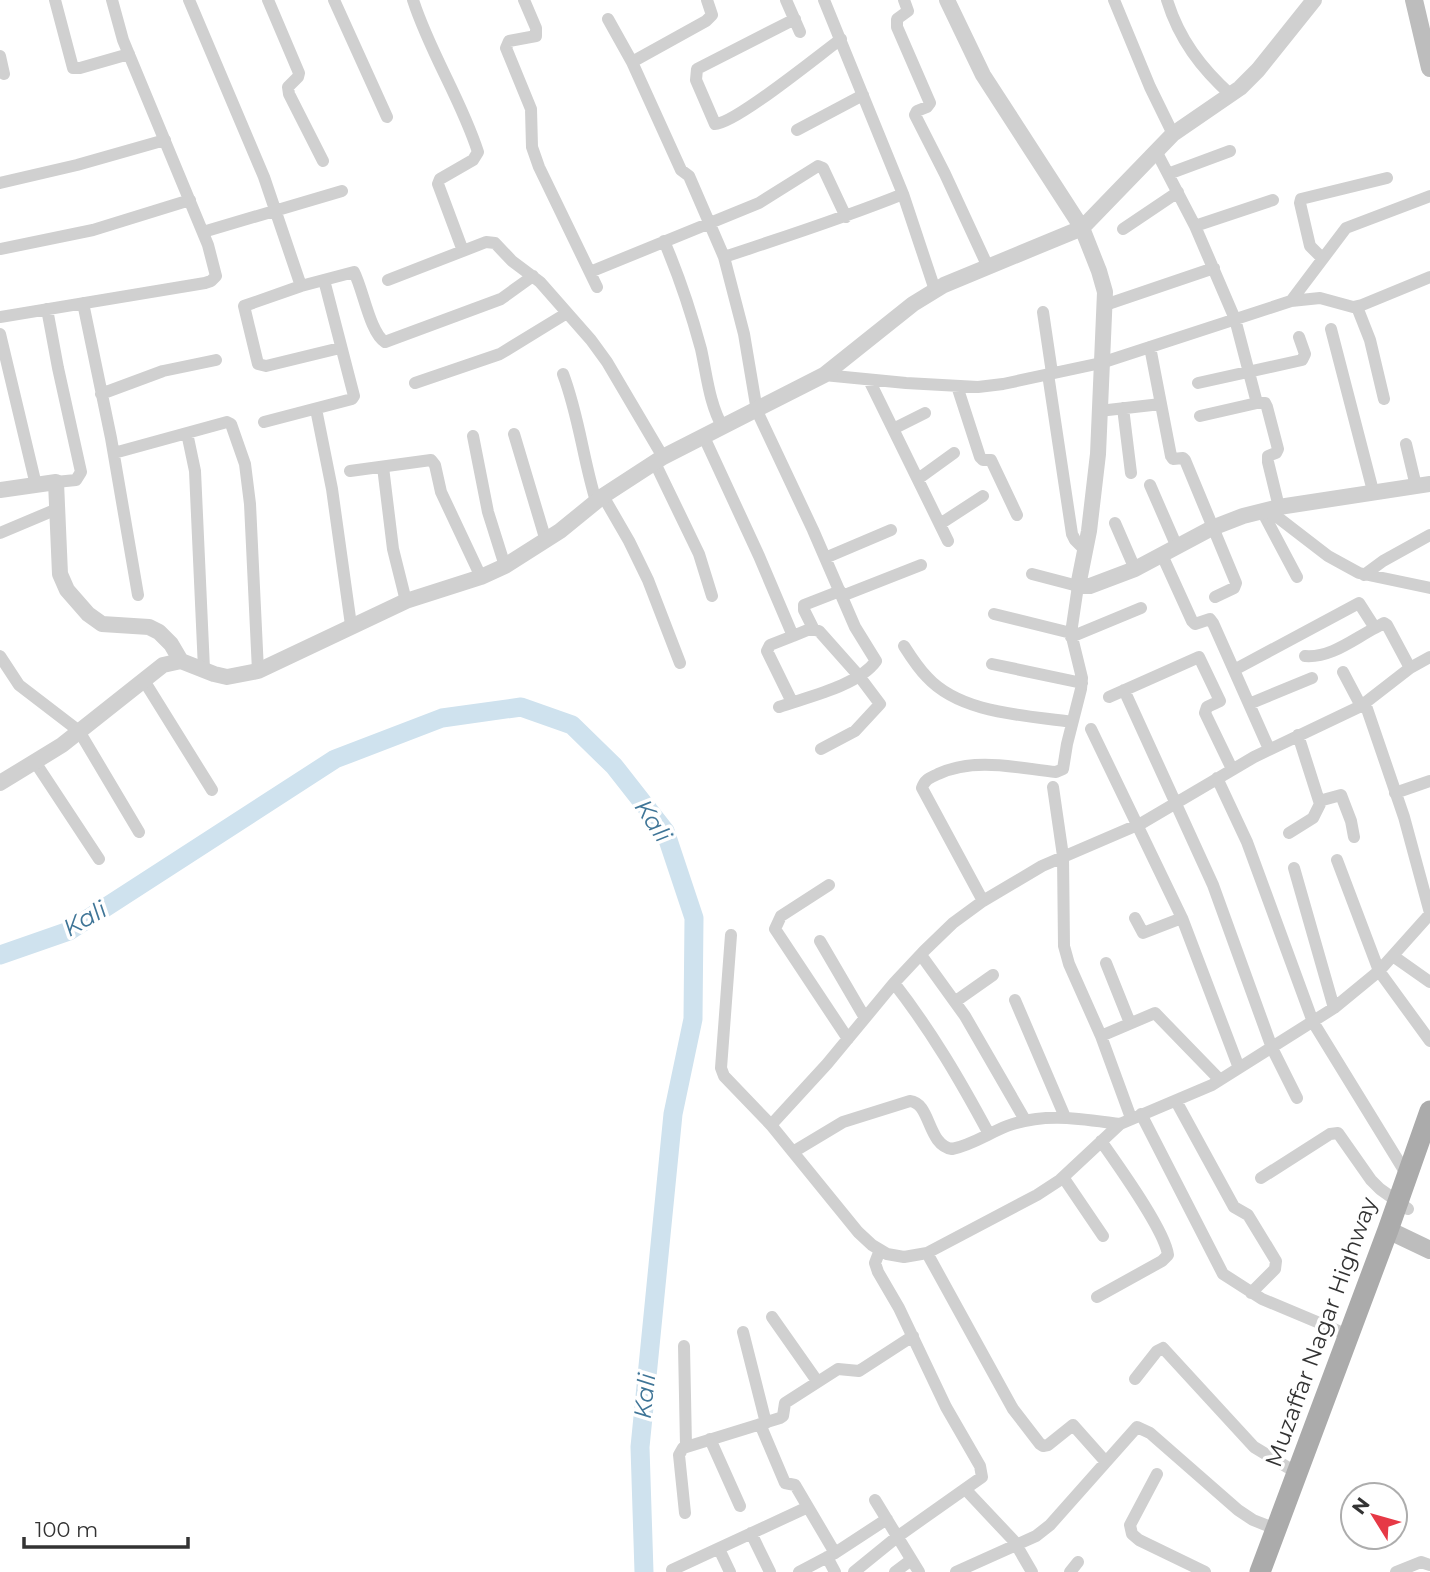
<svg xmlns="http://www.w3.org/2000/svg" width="1430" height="1572" viewBox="0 0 1430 1572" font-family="Montserrat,sans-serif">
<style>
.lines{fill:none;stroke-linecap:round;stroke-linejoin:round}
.river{stroke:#cfe2ee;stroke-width:19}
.minor{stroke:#d0d0d0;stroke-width:12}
.tertiary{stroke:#d0d0d0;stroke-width:16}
.secondary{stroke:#bdbdbd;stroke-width:18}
.primary{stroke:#ababab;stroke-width:21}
.labels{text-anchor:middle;stroke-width:7;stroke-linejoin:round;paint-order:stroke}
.street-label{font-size:23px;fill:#333;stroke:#fff}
.water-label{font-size:24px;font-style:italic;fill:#3f7597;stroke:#fff}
</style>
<rect width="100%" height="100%" fill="#fff"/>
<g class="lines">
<!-- river -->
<path class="river" d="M0,955l69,-24 266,-172 107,-41 79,-11 51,18 42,41 51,65 29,87 -1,101 -20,95 -33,333 4,125"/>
<!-- minor -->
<path class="minor" d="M55,0l18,68h7l49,-14
M189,0l75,177 37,109 53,-14c9,17 16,61 31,70l116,-43 32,-23
M268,0l31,73 -1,4 -10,10 1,7 34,67
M334,0l53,117
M413,0c17,53 48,99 65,152l-5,8 -33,19 -2,5 25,67
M524,0l12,28v8l-27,5 -3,7 25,61 1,38 7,20 58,120
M786,0l14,32
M824,0l79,194 32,96
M904,0l4,11 -11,8v8l33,76 -3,4 -10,4 -2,4 30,59 43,93
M1114,0l36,87 23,47
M1167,0c12,39 34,68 64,95
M608,19l24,43 49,108 8,6 35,81 20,77 13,77 56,119 42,97 21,34c-18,25 -69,36 -97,46
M795,19l-98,50 -1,11 19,44c20,0 104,-69 126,-85
M0,56l4,18
M632,62l74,-41 6,-6 -5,-15
M797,130l66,-35
M1156,151l39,75 40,93 22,84h8l2,4 11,42 -2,4 -8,3v6l11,45
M1168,174l62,-23
M0,183l77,-18 88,-25
M1195,226l78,-26
M1123,229l55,-37
M203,232l139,-41
M664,241c15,35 27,71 37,108 6,27 8,54 22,79
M0,249l93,-19 97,-30
M724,257c60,-20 120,-39 179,-63
M1322,258l-12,-12 -10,-43 1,-4 86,-21
M590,272l169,-69 59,-37 5,2 23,49
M388,280l98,-38 9,1 17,18 28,21 51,58 16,22 56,95
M301,286l-57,20 14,58 8,2 74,-18
M1291,301l55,-73 84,-32
M83,303l28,135 27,157
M1105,305l109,-37
M1357,307l13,33 14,59
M47,309l11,59 23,104 -5,8 -20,2
M1043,312l9,61
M0,317l205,-34 6,-2 5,-5 -8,-31 -85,-205 -11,-40
M1331,329l42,162
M0,334l36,151
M1150,347l21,109 2,3 10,-1 2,2 51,123 -2,5 -19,9
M563,374c16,42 20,85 33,127
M1048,374l24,160 3,6 10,10
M824,375l82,8 72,4 25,-3 98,-21 190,-62 29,-3 33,9 9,-2 68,-28
M869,380l79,161
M415,383l85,-29 67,-41
M1198,383l104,-23 3,-6 -6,-17
M957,386l23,71 3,3h8l26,55
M101,394l62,-23 53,-11
M1123,408l8,65
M316,409l16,80 19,136
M1099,411l62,-7
M1200,416l57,-13
M264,422l88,-23 2,-3 -30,-116
M893,429l32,-16
M187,433l8,38 9,198
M514,434l32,107
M473,436l15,76 17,54
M704,437l55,119 34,80 17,-7 9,2 40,45 21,28 -25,27 -34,18
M1406,444l10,42
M114,453l113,-31 4,2 14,40 5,40 8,167
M655,463l44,91 13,42
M383,467l10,82 13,52
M350,471l81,-11 4,5 6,27 40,85
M918,479l36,-26
M1150,485l27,62
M603,496l26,45 19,39 32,83
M1267,509l61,47 31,17 71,15
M1262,511l35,66
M1115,523l20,46
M940,524l43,-28
M0,533l57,-24
M1162,555l30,66 3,3 15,-5 3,4 56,126
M825,558l66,-28
M1364,575l19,-14 47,-26
M842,596l79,-31
M994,614l77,19
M813,628l-9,-18v-5l36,-14
M1071,637l70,-29
M904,646c7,11 14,22 23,31 34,37 98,38 145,45
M0,656l19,29 60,46 60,101
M1305,656c26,2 47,-16 70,-28
M1430,657l-20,11 -49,38 -107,51 -112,66 -100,43 -59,35 -30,22 -29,28 -30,32 -67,81 -56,61 87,107 14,13 15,9 17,3 23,-4 110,-58 23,-15 60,-56 92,-39 122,-77 45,-37 51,-57
M992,664l90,19
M1234,670l125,-67 16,25 9,-5 3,2 23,43
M1343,672l18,34
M143,679l69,111
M1124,690l89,195 59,163 25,50
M1109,697l90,-40 21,44 -13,6 -2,6 27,56
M792,702l-25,-51 3,-6 23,-9
M1365,703l39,114 26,96
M1249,704l63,-26
M1091,729l91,189 57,150
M35,762l64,97
M1217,778l30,64 66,180 94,153
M1053,787l10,69 1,90 5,18 32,72 30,82
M1395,793l35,-12
M1319,801l22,-6 10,26 3,16
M1289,833l24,-15 7,-14 -22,-69
M1337,860l42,111 51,70
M1294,868l40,140
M829,885l-48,31 -6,13 73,110
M983,901l-61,-113c3,-9 8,-10 16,-14 37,-17 79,-6 118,-2l7,-3 4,-25 14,-55 1,-11 -11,-45 7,-47 -46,-12
M1135,918l8,15 39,-15
M731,935l-10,133 3,8 47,49
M820,941l45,77
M921,955l44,61 60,104
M1393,956l37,26
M1106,963l24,60
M894,983c38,49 66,97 95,151
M1015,1000l50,117
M956,1001l37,-26
M1101,1036l54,-23 65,67
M1176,1101l58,106 14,8 28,46 -1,8 -24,24
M1141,1114l82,160 39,25 86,36
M793,1152l50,-30 67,-21c21,2 17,44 42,48 20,-4 37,-16 55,-23 38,-14 74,-7 113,-2
M1063,1177l40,59
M1261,1178l69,-44 8,-1 33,47 9,9 28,20
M927,1253l86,156 27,35 3,2 5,-1 25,-20 32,36
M1097,1297l65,-36 6,-6c-3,-25 -51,-91 -67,-114
M772,1317l45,64
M743,1332l23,91
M684,1346l2,100
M1135,1379l22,-28 6,-3 91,99 43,26
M760,1424l25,59 10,2 40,68
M710,1439l30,67
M1157,1474l-27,51 2,9 7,6 66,32
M966,1490l48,51 18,31
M875,1500l44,72
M685,1513l-6,-58 4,-7 97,-30 3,-2 2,-13 53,-34 21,2 54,-35
M751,1533l19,39
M719,1549l11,23
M827,1557l8,15
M672,1570l136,-63
M799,1572l36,-19 52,-34
M854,1572l43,-35 85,-60 -2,-11 -34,-59 -47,-99 -21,-36 -3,-9 5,-13
M895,1572l16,-12
M956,1572l80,-36 14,-11 87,-98 13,6 88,77 15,10 23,9
M1070,1572l8,-10
M1396,1572l25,-10 9,3"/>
<!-- tertiary -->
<path class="tertiary" d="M947,0l36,75 99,153 17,43 6,21 -7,162 -9,77 -11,55h12l45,-17 77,-41 31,-12 36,-9 151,-23
M0,490l56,-8 4,92 7,16 21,24 14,10 47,3 10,5 12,12 10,17
M0,783l62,-38 101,-80 18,-4 33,13 13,3 31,-6 148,-70 75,-24 24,-11 55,-35 43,-35 60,-39 161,-82 89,-71 31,-19 138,-57 91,-94 67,-46 18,-18 56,-70"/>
<!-- secondary -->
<path class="secondary" d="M1414,0l16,68
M1388,1230l42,20"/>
<!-- primary -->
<path class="primary" d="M1260,1572l128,-342 42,-119"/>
</g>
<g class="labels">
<!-- street labels -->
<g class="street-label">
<text transform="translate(1321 1332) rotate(-70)" y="8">Muzaffar Nagar Highway</text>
</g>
<!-- water labels -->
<g class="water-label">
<text transform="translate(653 821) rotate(57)" y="8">Kali</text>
<text transform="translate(85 919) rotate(-30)" y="8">Kali</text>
<text transform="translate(645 1396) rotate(-84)" y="8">Kali</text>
</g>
</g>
<!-- north arrow -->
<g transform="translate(1374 1516) rotate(307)"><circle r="33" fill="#ffffff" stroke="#adadad" stroke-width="2"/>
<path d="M0-5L12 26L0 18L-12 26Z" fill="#e63946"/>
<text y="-10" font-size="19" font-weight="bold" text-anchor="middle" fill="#333333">N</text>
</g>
<!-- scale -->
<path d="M24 1537v10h164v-10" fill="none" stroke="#333333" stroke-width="3.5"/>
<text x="35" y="1537" font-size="21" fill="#333333" stroke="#ffffff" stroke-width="5" paint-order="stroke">100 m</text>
</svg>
